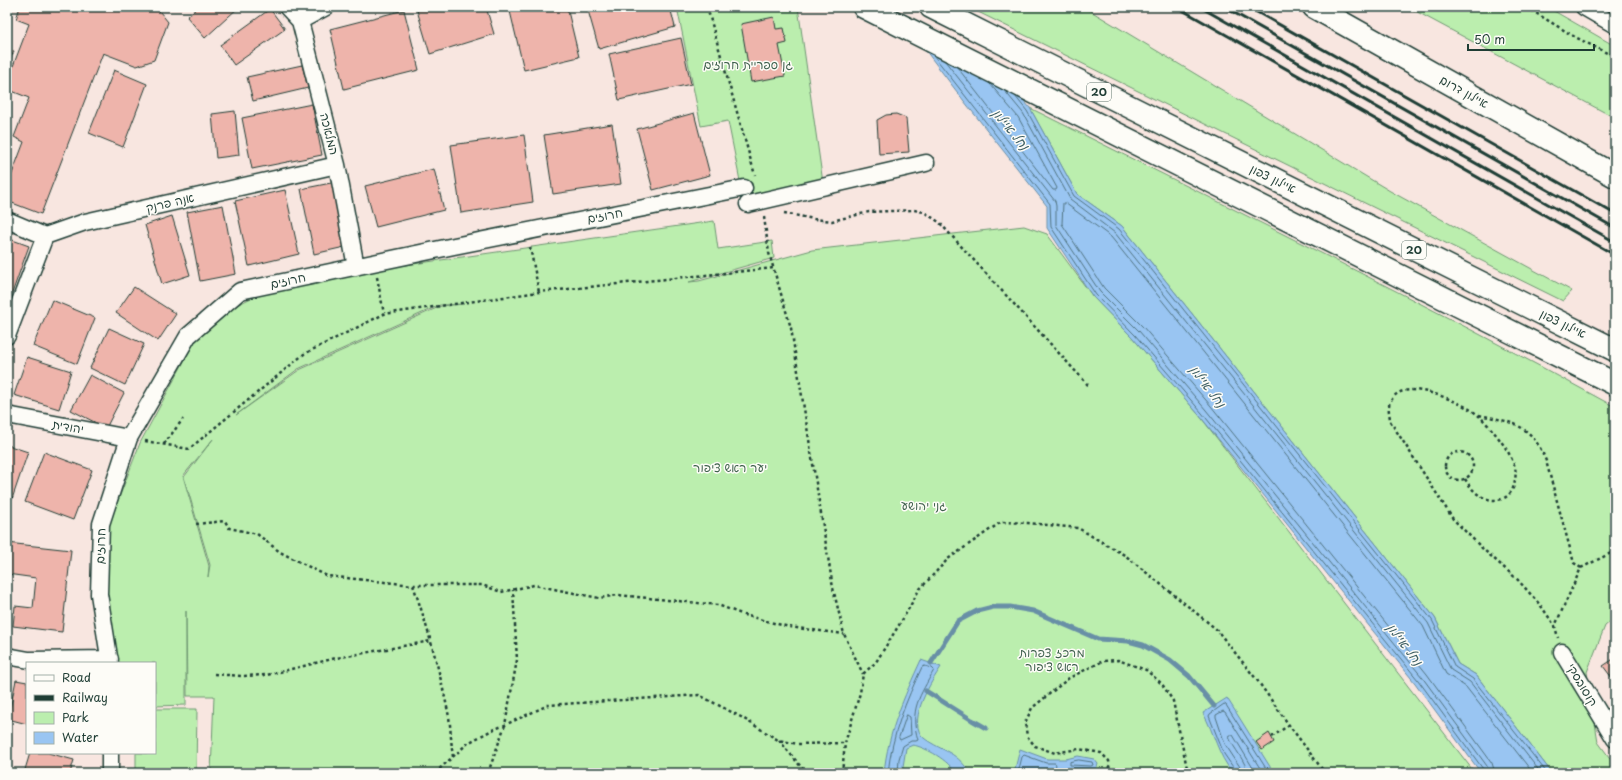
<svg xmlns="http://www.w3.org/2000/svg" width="1622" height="780" viewBox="0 0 1622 780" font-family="'Playpen Sans','Playpen Sans Hebrew',sans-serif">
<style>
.green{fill:#bbeeae;stroke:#6d9671;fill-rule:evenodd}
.water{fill:#99c5f2;stroke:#688fa6}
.pier{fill:#f8e6e0}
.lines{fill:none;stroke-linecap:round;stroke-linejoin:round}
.shore{stroke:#507380;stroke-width:1}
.stream{stroke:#688fa6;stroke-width:5}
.building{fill:#eeb4ab;stroke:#1f3d34}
.minor-casing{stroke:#1f3d34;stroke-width:19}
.highway-casing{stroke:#1f3d34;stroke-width:25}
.path{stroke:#1f3d34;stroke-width:2.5;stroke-dasharray:3 3;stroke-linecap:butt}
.minor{stroke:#fdfcf7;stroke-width:16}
.highway{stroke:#fdfcf7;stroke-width:22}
.rail{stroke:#1f3d34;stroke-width:3}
.labels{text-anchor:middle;stroke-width:3;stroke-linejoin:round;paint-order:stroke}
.shield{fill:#fdfcf7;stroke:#62766e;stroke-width:1}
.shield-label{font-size:11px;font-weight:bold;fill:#1f3d34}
.park-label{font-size:12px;fill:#3e604c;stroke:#fdfcf7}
.street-label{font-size:12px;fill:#1f3d34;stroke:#fdfcf7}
.water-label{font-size:13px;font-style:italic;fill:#3e5f64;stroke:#fdfcf7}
</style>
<rect width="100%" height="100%" fill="#f8e6e0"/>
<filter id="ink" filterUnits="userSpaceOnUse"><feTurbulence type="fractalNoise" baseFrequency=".025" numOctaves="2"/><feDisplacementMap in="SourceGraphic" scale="8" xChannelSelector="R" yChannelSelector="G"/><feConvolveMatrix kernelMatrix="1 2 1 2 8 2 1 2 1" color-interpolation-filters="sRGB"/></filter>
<g filter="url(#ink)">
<!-- green -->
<path class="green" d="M677,7h121l26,183 -80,11 -16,-80 -27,5z
M968,7h116l306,184 182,100 -9,10z
M1408,7h139l68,39v72z
M1030,108c196,98 393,193 585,299v211l-10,8 -18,46 11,70 17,23v8h-63l-76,-98 -18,-11 -23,-46 -313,-392 -45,-32z
M714,221l4,28 54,-8 2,17 -85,24 10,-1 113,-31 212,-24 23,8 46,63 39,40 67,78 276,358h-1264l3,-77h-27l-1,-85v94l-31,1v-43h-42l-9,-72 4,-64 32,-84 54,-100 10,-14 29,-22 26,-13 98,-22zM464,304l-23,2 -142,64 -63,45 62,-46 142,-64zM213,439l-29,38 26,88 -2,12 1,-11 -26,-90z
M155,709h42l-1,64h-60v-20h19z"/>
<!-- water -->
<path class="water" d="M945,7l85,101 47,86 45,32 313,392 23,46 18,11 76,98h-71l-66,-90 -216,-268 -67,-78 -39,-40 -46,-69v-22l-83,-105 -48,-63z
M921,660l20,7c-10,15 -32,50 -20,68 4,6 22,14 29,18 7,4 16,12 19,20h-14c-5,-12 -30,-26 -42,-28l-7,3 -4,25h-18c4,-41 20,-76 37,-113z
M1227,698l47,75h-41c-16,-19 -18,-39 -30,-60z
M1020,749l27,10h19l12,-3 16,3 4,5 -3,7 -37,-1 -3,3h-41z"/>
<!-- pier -->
<path class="pier" d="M888,7h59l72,85z"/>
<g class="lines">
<!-- shore -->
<path class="shore" d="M934,56l116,148 1,23 45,68 39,40 67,78 216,267 65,89 1,4
M945,61l110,140 1,5v19l44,67 39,39 67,79 216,267 65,89 2,7
M957,67l96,123h3l1,-2 -39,-71 -28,-33
M1004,90l19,23 47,86 45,34 313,390 23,47 19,12 71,91
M1015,96l12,15 47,85 45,33 313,391 23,47 18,12 74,94
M907,715l3,2 1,18 -11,5 -1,-2z
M1079,760l13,2 1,3 -2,1 -21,-1v-3z
M888,773c4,-39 18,-72 34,-106l3,-1 7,2 2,2c-14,26 -25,39 -16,70l-2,1h-5l-8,5 -4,13 -1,14
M1018,773l4,-16 2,-2 22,8h9l1,2 -4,8
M1236,773l-1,-3 -11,-16 -15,-38 1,-2 14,-10 2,1 43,68
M1241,773l-1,-6 -15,-23 -9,-27v-2l7,-4 2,1 38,61
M1247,773c0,-11 -14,-25 -18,-36l1,-2h3l23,38
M1495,773l-3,-10 -65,-89 -216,-268 -68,-79 -39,-39 -42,-64 1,-21h2l46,34 312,389 23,48 20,13 67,86"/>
<!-- stream -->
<path class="stream" d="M931,663l27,-42 19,-10 16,-4h17l23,4 65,28 30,2 15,4 27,15 19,16 25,30
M926,691l46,29 14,8"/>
</g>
<!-- building -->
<path class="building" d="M20,7h136l12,15 -14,38 -17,6 -34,-13 -62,161 -34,-13v-14l17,-45 -10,-5 15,-39 -22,-9v-7l22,-58 -13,-5z
M198,7h41l-34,31 -18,-21z
M416,7h70l8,27 -64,20z
M509,7h58l12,50 -55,13z
M587,7h83l5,20 -76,22z
M270,9l15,20 -51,36 -14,-20z
M404,10l15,60 -75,19 -14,-60z
M774,17l2,12 8,-1 3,15 -8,2 6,31 -34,6 -10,-58z
M681,38l10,46 -72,16 -10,-46z
M7,49l7,2 -7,16z
M302,65l6,23 -55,13 -6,-24z
M114,70l33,14 -24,63 -34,-14z
M312,104l10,51 -70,14 -10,-51z
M235,111l4,44 -23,3 -4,-44z
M694,113l16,62 -57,15 -16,-61z
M896,114l10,4 3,34 -30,2 -2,-34 9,-5z
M612,124l9,60 -68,10 -9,-59z
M524,135l9,67 -72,11 -10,-68z
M434,169l10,41 -68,17 -11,-41z
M336,182l13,64 -35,8 -13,-65z
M285,190l14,64 -50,12 -14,-65z
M223,205l13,69 -36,7 -13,-69z
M172,216l18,59 -28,9 -17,-59z
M7,238l22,8 -22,61z
M134,287l42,27 -18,27 -42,-28z
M52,300l43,18 -18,46 -44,-18z
M109,328l35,16 -19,41 -35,-17z
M27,357l44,14 -12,38 -45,-14z
M90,375l34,18 -18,35 -35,-18z
M7,445l21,7 -17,50 -4,-1z
M44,452l48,18 -19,50 -48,-18z
M7,543l64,7 -9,82 -49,-6 2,-20 18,2 3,-30 -29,-4z
M1615,658v24l-12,-16z
M16,680l11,2v42l-19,-5z
M1269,733l5,9 -12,8 -6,-8z
M30,753h18l26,7 -4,13h-46z"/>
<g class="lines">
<defs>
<path id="minor" d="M287,7l13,14 37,144 19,102
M1584,7l31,18
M300,21l26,-14
M748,204l178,-41
M7,220l38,16 40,-14 252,-57
M7,336l38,-100
M7,415l122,23
M1562,652l53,87
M7,656l22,4 81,-1
M110,663l-11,-69 2,-70 28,-86 59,-102 52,-45 214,-45 290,-58
M110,753v20"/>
<path id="highway" d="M864,7l751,377
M931,7l684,343
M1314,7l301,169"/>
</defs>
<!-- minor casing -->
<use href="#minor" class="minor-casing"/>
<!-- highway casing -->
<use href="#highway" class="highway-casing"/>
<!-- path -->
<path class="path" d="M707,7l48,168
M1526,7l49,30 40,20
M784,213l30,6 18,2 37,-9 45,-2 10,2 15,10 150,164
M764,217l5,36 22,75 42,260 11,46 19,40
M530,247l9,45
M377,277l7,37
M1479,415c35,7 53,10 67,46l28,102 7,5 -26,58
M145,441l44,8 115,-95 80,-40 155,-22 235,-24
M164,444l19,-25
M1445 466a14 14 0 1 1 28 0a14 14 0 1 1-28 0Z
M1465,479c4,6 8,12 14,16 16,10 34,5 36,-15 1,-6 1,-12 -2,-18 -6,-15 -22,-35 -34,-46 -14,-13 -73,-39 -86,-18 -2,2 -4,5 -4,8 -1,4 1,10 1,15l63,98 31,31 34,30 23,26 14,20 3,12
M196,524l29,-3 4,7 28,6 23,18 47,24 86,9h69l19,7 33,-7 65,13 19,-3 100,10 26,10 45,12 55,7
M1581,568l34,-17
M413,585c15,43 27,87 36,132 2,13 2,27 4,40
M214,674l27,2 26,-1 69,-17 95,-17
M1272,737l17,-12
M779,740l27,33
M435,773l33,-30 24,-13 13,-5 43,-20 151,-10 42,22 37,23 20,4 47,-1
M488,773l17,-48 12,-65 -4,-70
M842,773l3,-30 15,-50 3,-19 13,-12 28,-45 15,-27 29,-31 53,-37 27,1 50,5 48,28 90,73 41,51 32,45 36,48
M1105,773l5,-8 -1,-4 -8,-8 -22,-4 -24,4 -20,-7 -8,-10 -2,-13 7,-15 37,-30 34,-17 15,-1 28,10 16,14 11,17 15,72
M1437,773v-1"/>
<!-- minor -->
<use href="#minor" class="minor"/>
<!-- highway -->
<use href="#highway" class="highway"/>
<!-- rail -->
<path class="rail" d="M1177,7l438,248
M1200,7l415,235
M1224,7l391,221
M1248,7l367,207"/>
</g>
</g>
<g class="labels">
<!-- shield labels -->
<g class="shield">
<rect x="1087" y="83" width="24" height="18" rx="3"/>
<rect x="1402" y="241" width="24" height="18" rx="3"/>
</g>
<g class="shield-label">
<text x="1099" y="96">20</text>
<text x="1414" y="254">20</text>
</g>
<!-- park labels -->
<g class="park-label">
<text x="748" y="69">גן ספריית חרוזים</text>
<text x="730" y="472">יער ראש ציפור</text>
<text x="924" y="510">גני יהושע</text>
<text x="1052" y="657">מרכז צפרות<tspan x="1052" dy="14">ראש ציפור</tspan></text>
</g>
<!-- street labels -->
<g class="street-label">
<text transform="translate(1464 92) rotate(29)" y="4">איילון דרום</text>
<text transform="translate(329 134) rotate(76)" y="4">המלאכה</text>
<text transform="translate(1273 179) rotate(26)" y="4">איילון צפון</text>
<text transform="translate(170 203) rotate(-13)" y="4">אנה פרנק</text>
<text transform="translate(605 216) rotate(-11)" y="4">חרוזים</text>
<text transform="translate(288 281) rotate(-12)" y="4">חרוזים</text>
<text transform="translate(1563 324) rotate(26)" y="4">איילון צפון</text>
<text transform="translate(68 427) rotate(10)" y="4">יהודית</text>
<text transform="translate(101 546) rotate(-88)" y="4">חרוזים</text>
<text transform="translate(1582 685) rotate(59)" y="4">קוסובסקי</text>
</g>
<!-- water labels -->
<g class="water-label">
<text transform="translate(1011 129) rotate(50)" y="5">נחל איילון</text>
<text transform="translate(1208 386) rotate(53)" y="5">נחל איילון</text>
<text transform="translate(1405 644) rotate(53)" y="5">נחל איילון</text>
</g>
</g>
<!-- margin -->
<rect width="1622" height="780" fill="none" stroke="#fdfcf7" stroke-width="24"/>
<rect x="12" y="12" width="1598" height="756" fill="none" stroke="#1f3d34" stroke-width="1.5" filter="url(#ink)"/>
<!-- legend -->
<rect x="26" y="662" width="130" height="92" fill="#fdfcf7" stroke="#a4b0a9"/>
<rect x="34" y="675" width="20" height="6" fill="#fdfcf7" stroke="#a4b0a9"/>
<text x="62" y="682" font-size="12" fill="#1f3d34">Road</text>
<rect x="34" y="695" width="20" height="6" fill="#1f3d34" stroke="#a4b0a9"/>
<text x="62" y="702" font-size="12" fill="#1f3d34">Railway</text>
<rect x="34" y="712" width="20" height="12" fill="#bbeeae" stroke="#a4b0a9"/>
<text x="62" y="722" font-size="12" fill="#1f3d34">Park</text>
<rect x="34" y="732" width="20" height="12" fill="#99c5f2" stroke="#a4b0a9"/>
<text x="62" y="742" font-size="12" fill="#1f3d34">Water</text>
<!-- scale -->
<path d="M1468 44v6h126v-6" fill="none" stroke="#1f3d34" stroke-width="2"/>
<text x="1474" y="44" font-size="12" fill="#1f3d34" stroke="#fdfcf7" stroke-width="3" paint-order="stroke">50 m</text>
</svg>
